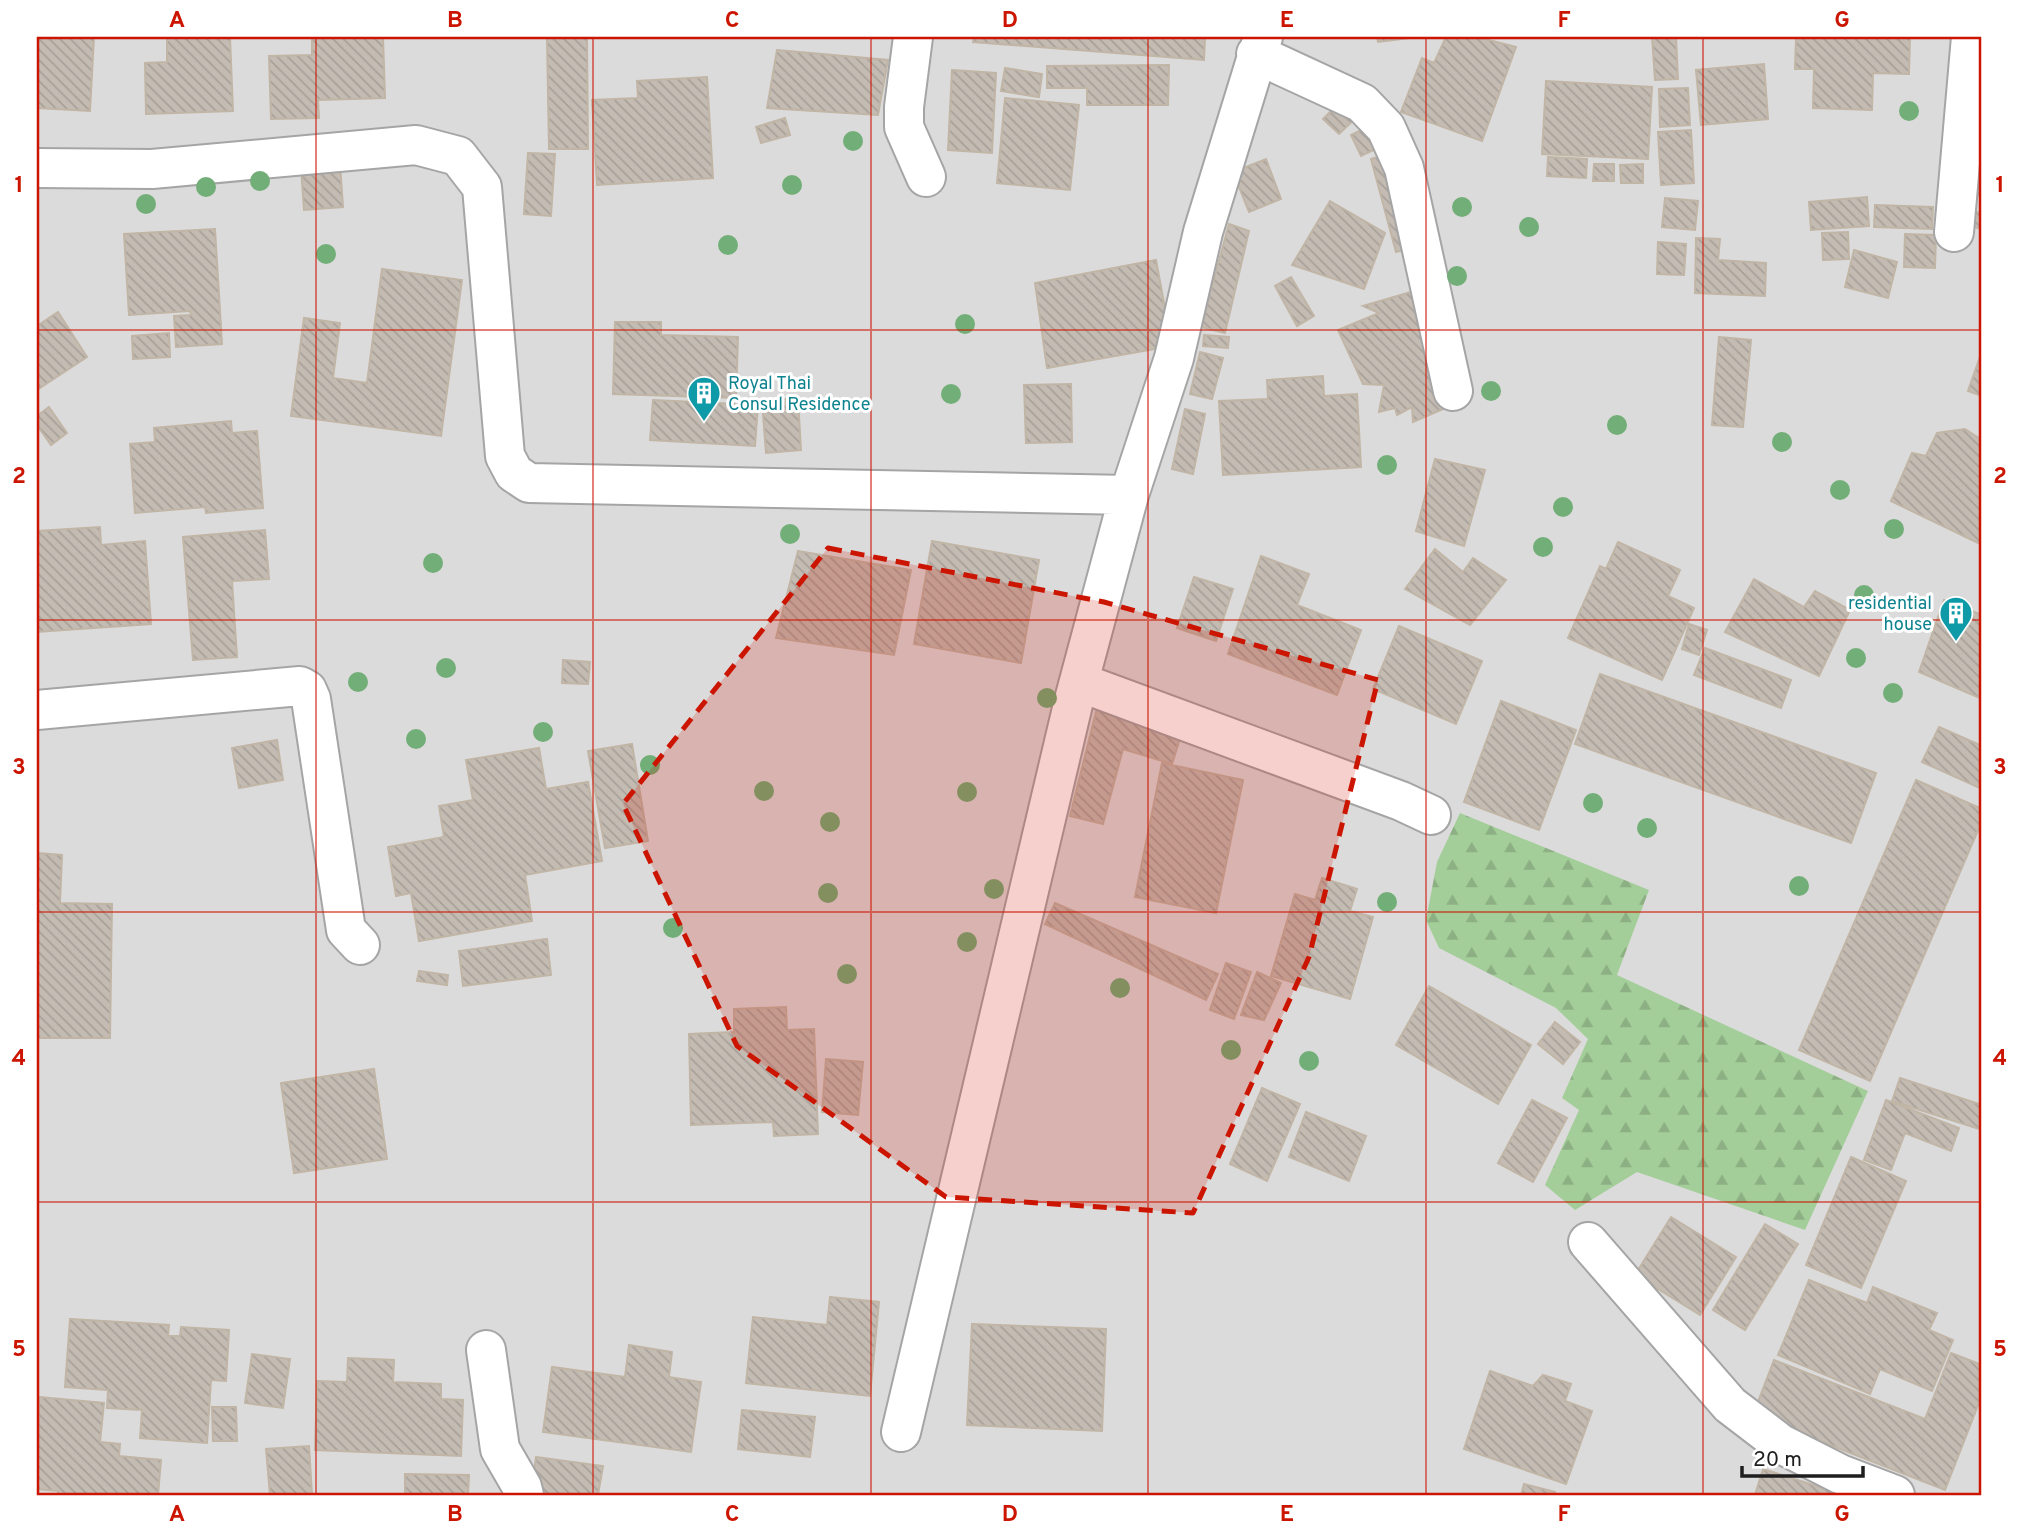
<svg xmlns="http://www.w3.org/2000/svg" width="2019" height="1532" viewBox="0 0 2019 1532" font-family="Overpass,sans-serif">
<style>
.residential{fill:#dcdbdb}
.forest{fill:url(#forest-firs)}
.building{fill:url(#building-back-hatch);stroke:#c1b5a6;stroke-width:2}
.lines{fill:none;stroke-linecap:round;stroke-linejoin:round}
.minor-casing{stroke:#a5a5a5;stroke-width:42}
.minor{stroke:#fff;stroke-width:38}
.tree{fill:#72ae78}
.marked{fill:#cc1501;fill-opacity:0.2;stroke:#cc1501;stroke-width:5;stroke-dasharray:14 9;stroke-linejoin:round}
.grid{fill:none;stroke:#cc1501;stroke-width:2;stroke-opacity:0.55}
.labels{text-anchor:middle;stroke-width:6;stroke-linejoin:round;paint-order:stroke}
.culture-label{font-size:18px;fill:#0d838f;stroke:#fff;text-anchor:start}
.neatline{fill:none;stroke:#cc1501;stroke-width:2.5}
.grid-label{font-size:23px;text-anchor:middle;font-weight:bold;fill:#cc1501}
</style>
<defs>
<pattern id="forest-firs" width="22" height="20" patternUnits="userSpaceOnUse" patternTransform="scale(1.75)"><rect width="22" height="20" fill="#a3ce99"/><path d="M5 1l3.5 6h-7zM16 11l3.5 6h-7z" fill="#8cb083"/></pattern>
<pattern id="building-back-hatch" width="6" height="6" patternUnits="userSpaceOnUse" patternTransform="scale(1.75)"><rect width="6" height="6" fill="#c4bcb3"/><path d="M-1 5l2 2M0 0l6 6M5-1l2 2" fill="none" stroke="#a8a19a"/></pattern>
</defs>
<rect width="100%" height="100%" fill="#efece4"/>
<!-- residential -->
<path class="residential" d="M37,37h1945v1458h-1945z"/>
<!-- forest -->
<path class="forest" d="M1460,813l189,77 -32,85 251,116 -63,139 -168,-58 -62,38 -30,-25 34,-75 -17,-12 26,-59 -32,-31 -117,-60 -13,-28 11,-58z"/>
<!-- building -->
<path class="building" d="M37,37h57l-4,74 -53,-3z
M167,37h63l3,74 -87,3 -1,-51 22,-1z
M312,37h71l2,61 -67,2 1,18 -48,1 -2,-63 43,-1z
M547,37h40l1,112h-39z
M974,37h231l-1,23 -231,-18z
M1377,37h41l-40,5z
M1446,37h31l39,10 -34,94 -81,-29 21,-54 12,5z
M1652,37h24l2,42 -23,1z
M1796,37h114l-1,37 -36,-1 -1,37 -59,-2 1,-39h-19z
M777,50l111,10 -10,55 -111,-7z
M1764,64l4,55 -67,6 -5,-55z
M1169,65l-1,40h-81v-17h-40v-22z
M1005,68l37,6 -3,23 -38,-6z
M952,70l44,3 -4,80 -44,-3z
M707,77l6,101 -116,7 -5,-85 46,-2 -1,-17z
M1546,81l106,6 -4,72 -106,-5z
M1688,88l2,37 -30,2 -1,-38z
M1005,98l74,7 -9,85 -73,-7z
M1342,100l16,16 -19,18 -16,-15z
M1982,114v82l-20,-4z
M785,118l5,17 -29,8 -5,-16z
M1374,124l10,21 -23,11 -10,-21z
M1691,130l3,53 -33,2 -3,-53z
M1394,152l25,94 -23,6 -25,-93z
M528,153l27,1 -4,62 -27,-2z
M1548,157l39,2 -1,19 -39,-2z
M1266,159l15,40 -32,13 -16,-40z
M340,164l3,43 -39,3 -3,-42z
M1594,164h20v17h-21z
M1643,164v19h-22l-1,-18z
M1867,197l2,29 -58,4 -2,-28z
M1665,198l33,3 -3,29 -33,-3z
M1330,201l55,32 -21,56 -72,-24z
M1875,205l58,2 -1,22 -58,-2z
M1968,210l14,3v16l-17,-4z
M1229,224l20,7 -24,102 -24,-6z
M215,229l7,115 -46,3 -2,-31 17,-1 -1,-4 -61,4 -5,-81z
M1848,232l1,27 -26,1 -1,-27z
M1905,234l31,1 -1,33 -31,-1z
M1696,238l24,1 -2,21 48,3 -1,33 -70,-3z
M1658,242l28,2 -2,31 -27,-1z
M1854,250l43,12 -9,36 -43,-11z
M1156,260l16,86 -125,22 -12,-85z
M382,269l80,11 -21,156 -150,-20 13,-98 36,5 -7,55 34,5z
M1291,277l23,39 -17,10 -22,-40z
M1421,289l27,118 -35,15 -1,-15 -15,8 -2,-7 -16,4 5,-27 -21,-1 -25,-54 41,-17 -16,-7z
M58,312l29,45 -50,33v-64z
M615,322h46v13l77,2 -2,61 -123,-4z
M169,333l1,24 -37,2 -1,-23z
M1204,335l25,2 -1,11 -25,-2z
M1719,337l32,3 -8,87 -31,-2z
M1982,351v45l-14,-5z
M1200,352l23,6 -11,41 -22,-5z
M1323,376l1,20 33,-2 4,73 -138,8 -4,-74 49,-2 -1,-19z
M1071,384l1,58 -46,1 -2,-58z
M798,398l3,52 -35,3 -4,-52z
M653,400l105,5 -3,41 -105,-6z
M49,407l18,26 -16,12 -14,-20v-9z
M1185,409l20,5 -12,60 -21,-5z
M231,421l1,12 25,-2 6,77 -57,5 -1,-6 -70,6 -5,-69 25,-2 -1,-14z
M1965,429l17,11v105l-91,-44 21,-48 14,3 11,-23z
M1435,459l50,11 -21,76 -48,-15z
M100,527l1,18 44,-4 6,83 -114,8v-101z
M265,530l4,49 -37,2 5,76 -44,3 -10,-123z
M932,541l107,19 -18,103 -107,-19z
M1618,542l62,28 -12,26 26,12 -32,72 -94,-42 32,-72 6,3z
M1435,549l28,23 10,-14 33,22 -36,45 -65,-36z
M798,551l113,19 -17,85 -118,-17z
M1261,556l48,18 -12,31 64,25 -24,65 -109,-41z
M1194,577l39,12 -17,52 -39,-13z
M1754,579l50,28 11,-16 35,19 -31,66 -94,-44z
M1944,600l38,15v84l-63,-27z
M1689,624l18,6 -8,25 -17,-6z
M1399,626l83,35 -26,63 -83,-35z
M1705,648l86,32 -10,28 -87,-33z
M563,660l27,2 -2,22 -26,-1z
M1600,674l276,99 -25,70 -276,-99z
M1501,701l75,29 -37,100 -75,-28z
M1098,704l85,25 -11,35 -49,-15 -20,75 -33,-8z
M1939,727l43,19v43l-60,-27z
M277,740l6,40 -44,8 -7,-40z
M632,744l16,97 -43,7 -17,-97z
M539,748l7,41 42,-7 14,79 -77,14 7,46 -113,20 -8,-48 -15,3 -8,-49 56,-10 -5,-31 34,-6 -7,-40z
M1162,763l81,17 -27,133 -81,-16z
M1916,780l66,29v12l-112,260 -71,-31z
M37,853l25,2 -2,48 52,1 -2,134h-73z
M1322,878l35,11 -7,22 23,6 -23,82 -79,-23 24,-82 20,6z
M1055,903l163,71 -12,26 -161,-76z
M547,939l4,36 -88,11 -4,-35z
M1226,963l25,9 -17,47 -24,-9z
M419,971l29,4 -1,10 -30,-4z
M1257,972l24,11 -17,37 -23,-5z
M1429,986l102,59 -33,59 -102,-59z
M786,1007l1,23 27,-1 4,105 -44,2 -1,-14 -82,3 -2,-91 45,-2v-23z
M1555,1022l25,20 -17,22 -25,-20z
M826,1059l37,3 -5,53 -36,-3z
M374,1069l13,90 -93,14 -13,-90z
M1900,1078l82,27v25l-90,-29z
M1262,1088l38,16 -33,77 -37,-17z
M1532,1100l35,18 -34,64 -35,-19z
M1886,1100l73,28 -8,23 -46,-18 -14,37 -27,-10z
M1306,1112l60,24 -17,45 -60,-24z
M1851,1157l55,24 -45,107 -55,-23z
M1671,1217l65,40 -36,58 -65,-40z
M1765,1224l33,20 -53,86 -32,-20z
M1809,1280l58,23 6,-16 64,26 -8,17 24,10 -21,51 -52,-22 -10,25 -92,-39z
M830,1297l49,5 -9,94 -124,-13 7,-66 74,8z
M70,1319l99,6 -1,11h12l1,-9 48,3 -3,51 -15,-1 -4,63 -67,-5 2,-28 -35,-2 1,-18 -43,-3z
M972,1324l134,5 -4,102 -135,-6z
M629,1345l43,7 -3,25 32,5 -10,70 -148,-20 9,-65 73,10z
M1951,1353l31,12v30l-37,95 -192,-75 21,-55 151,59z
M252,1354l38,5 -7,49 -38,-5z
M348,1358l46,2 -1,22 48,2v15l22,1 -2,56 -146,-6 2,-69 30,1z
M1490,1371l43,15 10,-11 28,9 -6,17 27,10 -26,73 -102,-35z
M39,1397l65,6 -4,39 20,2 -1,12 42,4 -3,35h-100v-4l-21,-2z
M212,1407h24l1,34h-24z
M742,1410l73,7 -5,40 -72,-8z
M309,1446l3,49h-42l-4,-46z
M536,1457l67,9 -5,29h-67z
M1763,1469l79,25v1h-87z
M405,1474l64,1 -1,20h-63z
M1524,1484l31,8 -1,3h-33z"/>
<g class="lines">
<defs>
<path id="minor" d="M913,37l-9,70v20l22,50
M1256,54l106,49 24,25 18,40 49,223
M37,168l115,1 264,-24 42,11 24,31 23,269 9,17 15,10 600,12
M1954,232l17,-195
M1079,682l322,119 30,14
M37,710l263,-24 7,4 4,9 35,231 14,15
M1588,1242l142,163 51,39 59,30 55,21
M486,1350l14,99 22,38 2,8
M901,1432l173,-732 55,-205 45,-137 29,-126 60,-195"/>
</defs>
<!-- minor casing -->
<use href="#minor" class="minor-casing"/>
<!-- minor -->
<use href="#minor" class="minor"/>
</g>
<!-- trees -->
<g class="tree">
<circle cx="1909" cy="111" r="10"/>
<circle cx="853" cy="141" r="10"/>
<circle cx="260" cy="181" r="10"/>
<circle cx="792" cy="185" r="10"/>
<circle cx="206" cy="187" r="10"/>
<circle cx="146" cy="204" r="10"/>
<circle cx="1462" cy="207" r="10"/>
<circle cx="1529" cy="227" r="10"/>
<circle cx="728" cy="245" r="10"/>
<circle cx="326" cy="254" r="10"/>
<circle cx="1457" cy="276" r="10"/>
<circle cx="965" cy="324" r="10"/>
<circle cx="1491" cy="391" r="10"/>
<circle cx="951" cy="394" r="10"/>
<circle cx="1617" cy="425" r="10"/>
<circle cx="1782" cy="442" r="10"/>
<circle cx="1387" cy="465" r="10"/>
<circle cx="1840" cy="490" r="10"/>
<circle cx="1563" cy="507" r="10"/>
<circle cx="1894" cy="529" r="10"/>
<circle cx="790" cy="534" r="10"/>
<circle cx="1543" cy="547" r="10"/>
<circle cx="433" cy="563" r="10"/>
<circle cx="1864" cy="595" r="10"/>
<circle cx="1856" cy="658" r="10"/>
<circle cx="446" cy="668" r="10"/>
<circle cx="358" cy="682" r="10"/>
<circle cx="1893" cy="693" r="10"/>
<circle cx="1047" cy="698" r="10"/>
<circle cx="543" cy="732" r="10"/>
<circle cx="416" cy="739" r="10"/>
<circle cx="650" cy="765" r="10"/>
<circle cx="764" cy="791" r="10"/>
<circle cx="967" cy="792" r="10"/>
<circle cx="1593" cy="803" r="10"/>
<circle cx="830" cy="822" r="10"/>
<circle cx="1647" cy="828" r="10"/>
<circle cx="1799" cy="886" r="10"/>
<circle cx="994" cy="889" r="10"/>
<circle cx="828" cy="893" r="10"/>
<circle cx="1387" cy="902" r="10"/>
<circle cx="673" cy="928" r="10"/>
<circle cx="967" cy="942" r="10"/>
<circle cx="847" cy="974" r="10"/>
<circle cx="1120" cy="988" r="10"/>
<circle cx="1231" cy="1050" r="10"/>
<circle cx="1309" cy="1061" r="10"/>
</g>
<!-- marked area -->
<path class="marked" d="M828,548l276,54 274,78 -69,277 -116,256 -247,-16 -209,-151 -114,-242z"/>
<!-- grid -->
<path class="grid" d="M316,37v1458M593,37v1458M871,37v1458M1148,37v1458M1426,37v1458M1703,37v1458M37,330h1945M37,620h1945M37,912h1945M37,1202h1945"/>
<!-- icons -->
<defs>
<symbol id="building-pin" viewBox="-11 -11 22 30"><path d="M0 17L-7.5 6A9.5 9.5 0 1 1 7.5 6Z" fill="#0f9aa8" stroke="#fff"/><path d="M-4-6H4V6H1V3H-1V6H-4ZM-2.5-4.3h1.7v1.8h-1.7ZM.8-4.3h1.7v1.8H.8ZM-2.5-1h1.7V.8h-1.7ZM.8-1h1.7V.8H.8Z" fill="#fff"/></symbol>
</defs>
<g fill-rule="evenodd">
<use href="#building-pin" x="685" y="374" width="38" height="52"/>
<use href="#building-pin" x="1937" y="594" width="38" height="52"/>
</g>
<g class="labels">
<!-- culture labels -->
<g class="culture-label">
<text x="728" y="389">Royal Thai<tspan x="728" dy="21">Consul Residence</tspan></text>
<text x="1932" y="609" text-anchor="end">residential<tspan x="1932" dy="21">house</tspan></text>
</g>
</g>
<!-- border -->
<rect width="2019" height="1532" fill="none" stroke="#ffffff" stroke-width="77"/>
<!-- scale -->
<path d="M1742 1466v10h121v-10" fill="none" stroke="#1e1e1e" stroke-width="3.5"/>
<text x="1753" y="1466" font-size="21" fill="#1e1e1e" stroke="#ffffff" stroke-width="5" paint-order="stroke">20 m</text>
<rect x="38" y="38" width="1942" height="1456" class="neatline"/>
<g class="grid-label">
<text x="177" y="27">A</text>
<text x="455" y="27">B</text>
<text x="732" y="27">C</text>
<text x="1010" y="27">D</text>
<text x="1287" y="27">E</text>
<text x="1564" y="27">F</text>
<text x="1842" y="27">G</text>
<text x="19" y="192">1</text>
<text x="2000" y="192">1</text>
<text x="19" y="483">2</text>
<text x="2000" y="483">2</text>
<text x="19" y="774">3</text>
<text x="2000" y="774">3</text>
<text x="19" y="1065">4</text>
<text x="2000" y="1065">4</text>
<text x="19" y="1356">5</text>
<text x="2000" y="1356">5</text>
<text x="177" y="1521">A</text>
<text x="455" y="1521">B</text>
<text x="732" y="1521">C</text>
<text x="1010" y="1521">D</text>
<text x="1287" y="1521">E</text>
<text x="1564" y="1521">F</text>
<text x="1842" y="1521">G</text>
</g>
</svg>
